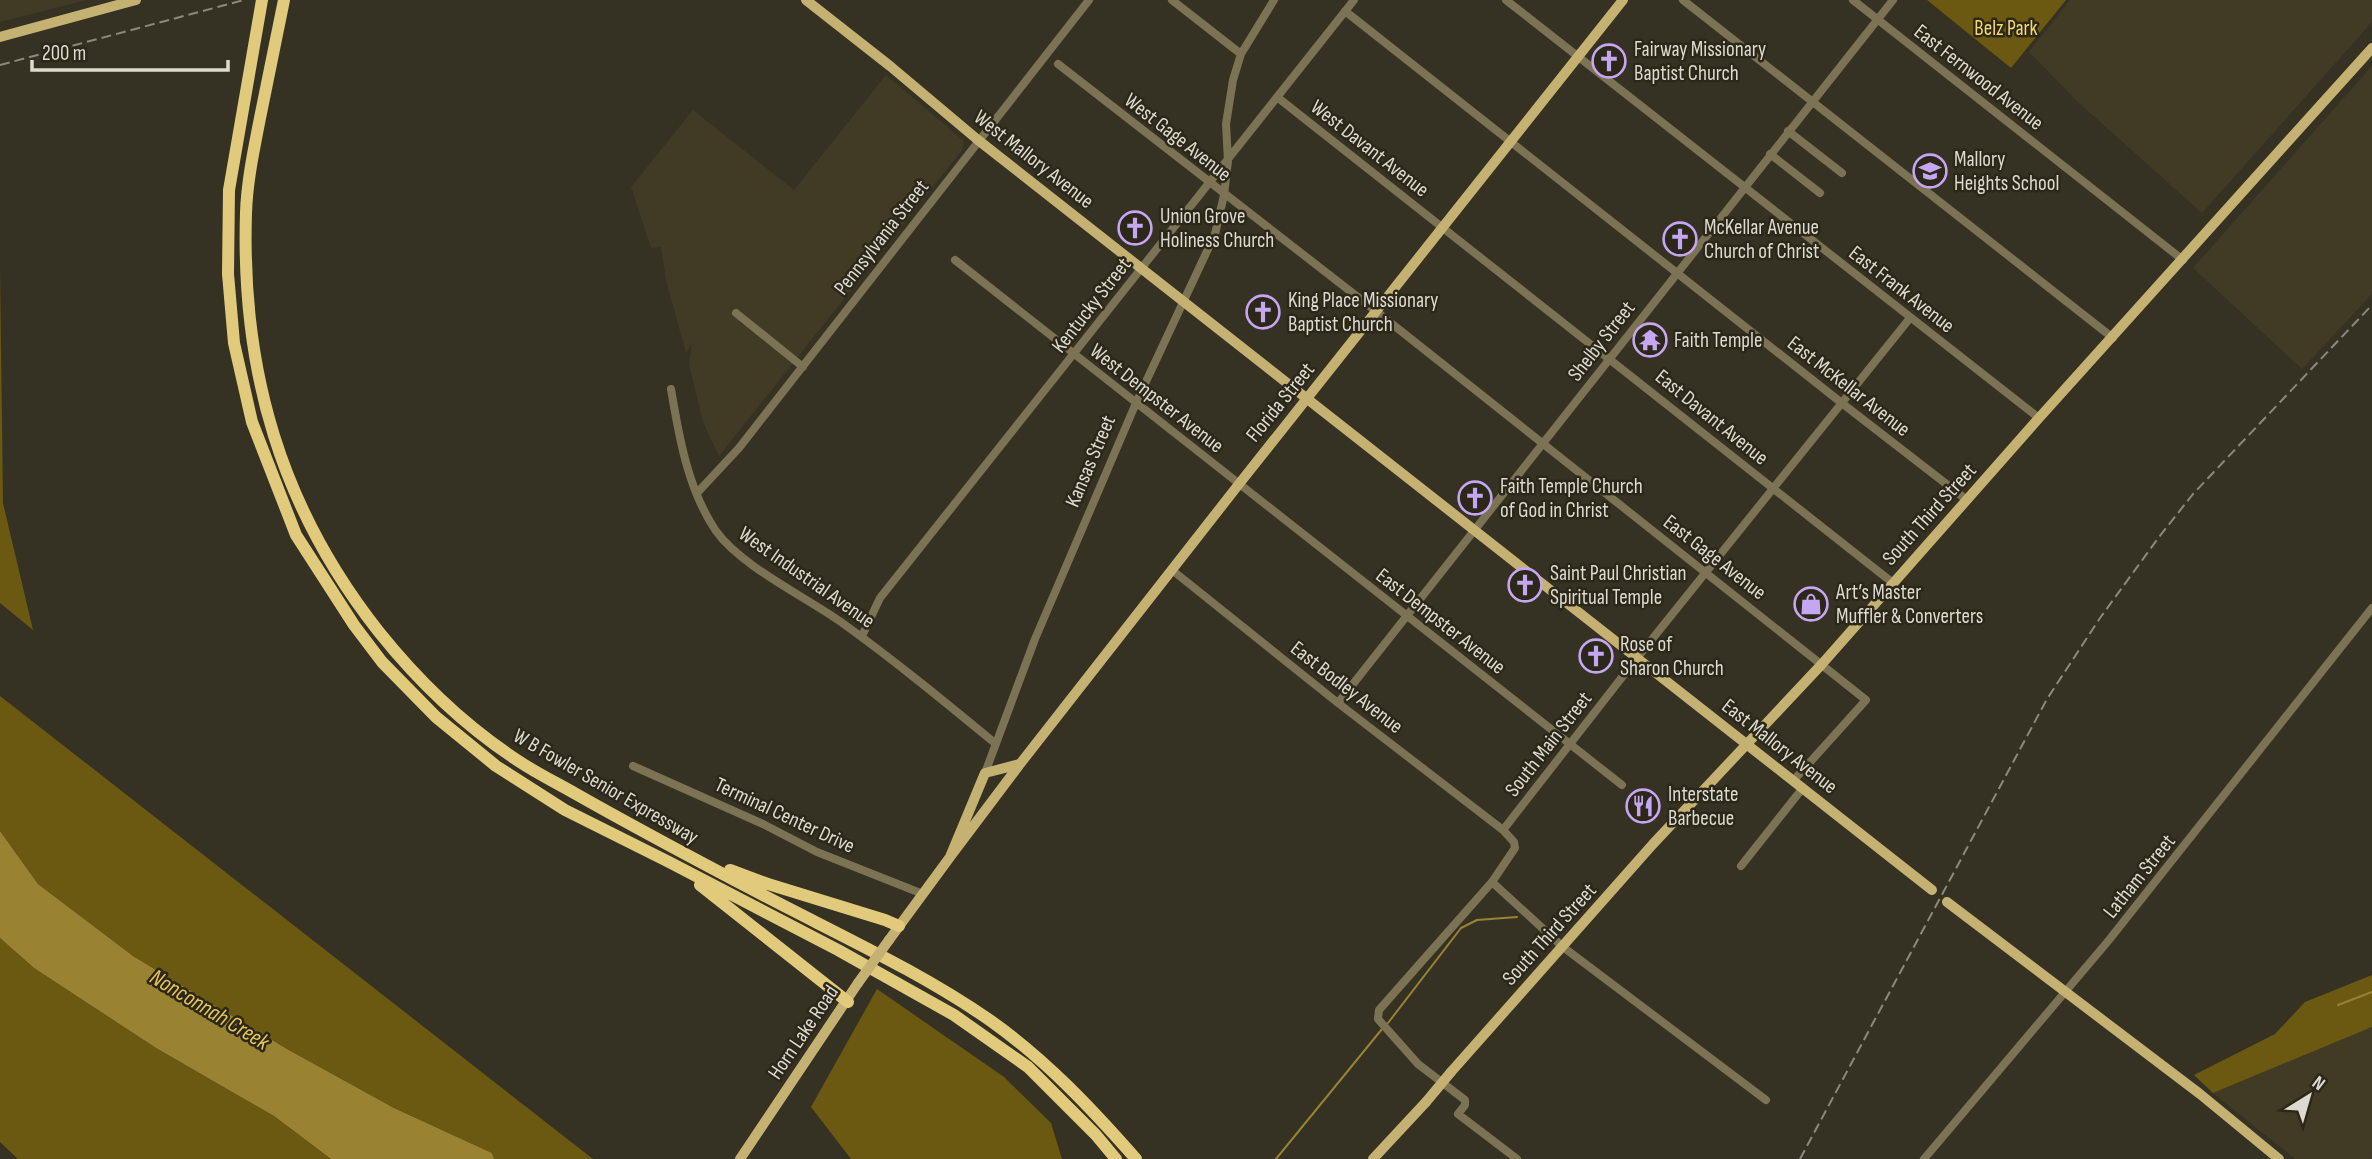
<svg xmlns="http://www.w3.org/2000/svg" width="2372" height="1159" viewBox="0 0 2372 1159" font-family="'Sofia Sans Condensed',sans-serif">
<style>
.built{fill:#413a25}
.green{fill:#6b5811}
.water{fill:#9a8233}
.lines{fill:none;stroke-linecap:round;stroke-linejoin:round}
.stream{stroke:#9a8233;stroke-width:2}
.minor{stroke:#7c7254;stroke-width:8}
.major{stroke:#c5b171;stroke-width:10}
.highway{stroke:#e2ca7c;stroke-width:12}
.rail{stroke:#8c887c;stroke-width:2;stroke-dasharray:10 5;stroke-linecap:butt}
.major-bridge{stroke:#c5b171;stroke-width:10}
.labels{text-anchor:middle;stroke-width:5;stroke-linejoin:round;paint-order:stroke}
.park-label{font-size:21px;fill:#f8d86c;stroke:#2c2819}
.poi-label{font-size:21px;fill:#dddad1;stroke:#2c2819;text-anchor:start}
.street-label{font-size:21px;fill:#dddad1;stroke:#2c2819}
.water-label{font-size:23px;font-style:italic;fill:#e5c458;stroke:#2c2819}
</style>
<rect width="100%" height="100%" fill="#363223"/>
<!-- built -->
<path class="built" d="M0,0h86l-86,22z
M2070,0h302v22l-170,191 -123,-110 -50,-51z
M2372,66v228l-70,75 -109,-101z
M886,75l78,66 -1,8 -244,307 -16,-34 -14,-57 3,-22 -6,10 -20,-73 -5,-33 -10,1 -20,-61 62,-77 101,80z
M2372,1027v131l-3,1h-74l-82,-66z"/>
<!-- green -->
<path class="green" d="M1927,0h139l-55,68z
M0,271l3,232 30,127 -33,-27z
M0,696l593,463h-99l-2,-6 -98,-45 -107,-59 -154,-93 -95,-72 -38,-53z
M0,938l34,30 122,80 118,68 57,43h-313l-18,-17z
M2372,975v52l-159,66 -19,-18 81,-41 30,-32z
M877,989l127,88 47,46 11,36h-211l-40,-52z"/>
<!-- water -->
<path class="water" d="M0,831l38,53 95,72 154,93 107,59 98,45 2,6h-163l-57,-43 -118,-68 -122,-80 -34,-30z"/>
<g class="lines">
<!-- stream -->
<path class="stream" d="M2338,1005l34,-13
M1388,1023l73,-95 16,-8 40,-3
M1276,1159l106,-130"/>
<!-- minor -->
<path class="minor" d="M1172,0l69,54
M1506,0l533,418
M1683,0l430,338
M1853,0l330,260
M1345,11l498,393 124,96
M1058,64l319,248 489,388 -73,81
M1277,97l616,486
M1788,131l54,42
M1770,154l50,39
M955,260l667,525
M736,313l67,54
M671,389c8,48 17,101 45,142 25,35 88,65 125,91 53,38 104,80 155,122
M697,493l42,-45 350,-448
M1172,570l166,133 165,127 11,12 1,6 -23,34 -113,128 -1,9 40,45 47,36v5l-7,9 59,45
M862,636l18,-38 474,-598
M1338,703l555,-703
M633,766l130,58 54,28 106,42
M985,773l50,-134 101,-236 79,-169 9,-39 4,-34 -2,-37 7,-44 8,-26 33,-54
M1503,830l134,-172 273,-340
M1741,866l61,-77
M1492,882l71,65 203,153
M1924,1159l185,-219 263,-332"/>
<!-- major -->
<path class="major" d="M806,0l84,66 88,74 954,750
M0,37l136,-37
M950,857l70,-93 219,-280 384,-484
M1947,902l253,192 79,65
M889,940l61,-83 35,-84 35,-9
M1451,1072l202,-228 169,-180 217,-246 333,-370
M740,1159l118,-176
M1373,1159l53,-57"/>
<!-- highway -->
<path class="highway" d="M262,0l-33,190 -1,84 6,69 18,79 44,113 58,90 28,37 54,55 60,49 69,44 104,52 169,88 116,65 74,52 68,68 20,24
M284,0c-8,39 -16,79 -24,118 -6,31 -13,63 -14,95 -5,158 35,295 133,419 40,50 87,95 141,130 18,12 37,21 56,32 60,34 122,67 183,99 78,41 160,78 232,128 55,39 101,88 145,138
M730,870l38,14 117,36 14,6
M700,885l148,117"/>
<!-- rail -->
<path class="rail" d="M0,65l244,-65
M1800,1159l247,-460 53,-81 59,-81 34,-43 179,-189"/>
<!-- major-bridge -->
<path class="major-bridge" d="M858,983l31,-43
M1426,1102l25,-30"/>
</g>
<!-- icons -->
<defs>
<symbol id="church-ring" viewBox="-11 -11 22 22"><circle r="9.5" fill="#2c2819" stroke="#c5a7f1" stroke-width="1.5"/><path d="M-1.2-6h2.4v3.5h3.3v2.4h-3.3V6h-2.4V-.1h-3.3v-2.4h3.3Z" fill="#c5a7f1"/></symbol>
<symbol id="school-ring" viewBox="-11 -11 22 22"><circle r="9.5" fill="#2c2819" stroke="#c5a7f1" stroke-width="1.5"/><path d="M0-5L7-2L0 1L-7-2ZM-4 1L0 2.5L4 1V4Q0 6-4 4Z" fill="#c5a7f1"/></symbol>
<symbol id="temple-ring" viewBox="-11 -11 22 22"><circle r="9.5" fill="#2c2819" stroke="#c5a7f1" stroke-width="1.5"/><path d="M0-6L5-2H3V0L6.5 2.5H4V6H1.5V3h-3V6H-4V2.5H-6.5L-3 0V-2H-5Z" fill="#c5a7f1"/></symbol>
<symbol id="shop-ring" viewBox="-11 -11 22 22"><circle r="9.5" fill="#2c2819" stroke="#c5a7f1" stroke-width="1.5"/><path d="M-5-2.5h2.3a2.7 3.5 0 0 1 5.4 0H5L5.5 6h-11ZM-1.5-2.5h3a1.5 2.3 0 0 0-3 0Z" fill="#c5a7f1"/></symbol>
<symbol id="restaurant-ring" viewBox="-11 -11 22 22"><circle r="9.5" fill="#2c2819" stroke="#c5a7f1" stroke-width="1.5"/><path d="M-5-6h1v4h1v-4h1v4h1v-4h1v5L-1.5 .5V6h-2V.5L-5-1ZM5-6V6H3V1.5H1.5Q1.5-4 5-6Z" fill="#c5a7f1"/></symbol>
</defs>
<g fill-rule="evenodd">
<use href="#church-ring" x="1590" y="42" width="38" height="38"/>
<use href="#school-ring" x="1911" y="152" width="38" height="38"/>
<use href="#church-ring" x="1116" y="209" width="38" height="38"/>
<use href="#church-ring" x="1661" y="220" width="38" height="38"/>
<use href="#church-ring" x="1244" y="293" width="38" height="38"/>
<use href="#temple-ring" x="1631" y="321" width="38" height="38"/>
<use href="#church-ring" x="1456" y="479" width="38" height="38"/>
<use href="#church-ring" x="1506" y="566" width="38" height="38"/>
<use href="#shop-ring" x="1792" y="585" width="38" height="38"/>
<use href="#church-ring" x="1577" y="637" width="38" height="38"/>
<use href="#restaurant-ring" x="1624" y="787" width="38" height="38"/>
</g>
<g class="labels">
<!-- park labels -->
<g class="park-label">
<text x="2006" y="35">Belz Park</text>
</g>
<!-- poi labels -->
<g class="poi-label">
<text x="1634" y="56">Fairway Missionary<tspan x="1634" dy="24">Baptist Church</tspan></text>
<text x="1954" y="166">Mallory<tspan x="1954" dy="24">Heights School</tspan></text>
<text x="1160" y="223">Union Grove<tspan x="1160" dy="24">Holiness Church</tspan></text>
<text x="1704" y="234">McKellar Avenue<tspan x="1704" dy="24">Church of Christ</tspan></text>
<text x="1288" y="307">King Place Missionary<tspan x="1288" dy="24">Baptist Church</tspan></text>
<text x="1674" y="347">Faith Temple</text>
<text x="1500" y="493">Faith Temple Church<tspan x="1500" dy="24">of God in Christ</tspan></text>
<text x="1550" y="580">Saint Paul Christian<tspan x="1550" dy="24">Spiritual Temple</tspan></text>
<text x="1836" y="599">Art’s Master<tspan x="1836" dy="24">Muffler &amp; Converters</tspan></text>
<text x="1620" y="651">Rose of<tspan x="1620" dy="24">Sharon Church</tspan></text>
<text x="1668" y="801">Interstate<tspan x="1668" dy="24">Barbecue</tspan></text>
</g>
<!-- street labels -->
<g class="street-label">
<text transform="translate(1979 77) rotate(38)" y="7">East Fernwood Avenue</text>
<text transform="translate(1178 137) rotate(38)" y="7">West Gage Avenue</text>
<text transform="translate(1370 148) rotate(38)" y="7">West Davant Avenue</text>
<text transform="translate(1034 159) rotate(38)" y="7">West Mallory Avenue</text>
<text transform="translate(881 237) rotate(-52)" y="7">Pennsylvania Street</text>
<text transform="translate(1902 289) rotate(38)" y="7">East Frank Avenue</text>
<text transform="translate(1091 305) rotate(-52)" y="7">Kentucky Street</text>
<text transform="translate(1601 341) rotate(-52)" y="7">Shelby Street</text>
<text transform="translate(1849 386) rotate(38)" y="7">East McKellar Avenue</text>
<text transform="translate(1157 398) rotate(38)" y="7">West Dempster Avenue</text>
<text transform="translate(1280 402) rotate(-51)" y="7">Florida Street</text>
<text transform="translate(1712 417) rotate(39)" y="7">East Davant Avenue</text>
<text transform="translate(1090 461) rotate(-67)" y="7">Kansas Street</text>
<text transform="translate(1929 514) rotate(-48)" y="7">South Third Street</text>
<text transform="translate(1715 557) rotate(38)" y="7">East Gage Avenue</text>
<text transform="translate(807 577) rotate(35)" y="7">West Industrial Avenue</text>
<text transform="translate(1441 621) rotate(38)" y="7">East Dempster Avenue</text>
<text transform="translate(1347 687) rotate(38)" y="7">East Bodley Avenue</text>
<text transform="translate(1548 744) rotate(-52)" y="7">South Main Street</text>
<text transform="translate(1780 746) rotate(38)" y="7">East Mallory Avenue</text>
<text transform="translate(606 786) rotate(30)" y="7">W B Fowler Senior Expressway</text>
<text transform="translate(785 815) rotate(25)" y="7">Terminal Center Drive</text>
<text transform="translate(2139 876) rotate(-51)" y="7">Latham Street</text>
<text transform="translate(1549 934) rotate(-48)" y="7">South Third Street</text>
<text transform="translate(803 1032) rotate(-56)" y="7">Horn Lake Road</text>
</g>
<!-- water labels -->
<g class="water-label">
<text transform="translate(210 1009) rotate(31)" y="8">Nonconnah Creek</text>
</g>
</g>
<!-- north arrow -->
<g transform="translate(2309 1096) rotate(37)" stroke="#2c2819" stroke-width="5" paint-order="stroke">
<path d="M0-5L12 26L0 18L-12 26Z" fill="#dddad1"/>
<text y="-10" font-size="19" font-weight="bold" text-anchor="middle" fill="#dddad1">N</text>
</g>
<!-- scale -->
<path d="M32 60v10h196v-10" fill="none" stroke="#dddad1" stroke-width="3.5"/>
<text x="42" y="60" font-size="21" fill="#dddad1" stroke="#2c2819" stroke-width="5" paint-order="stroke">200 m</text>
</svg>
